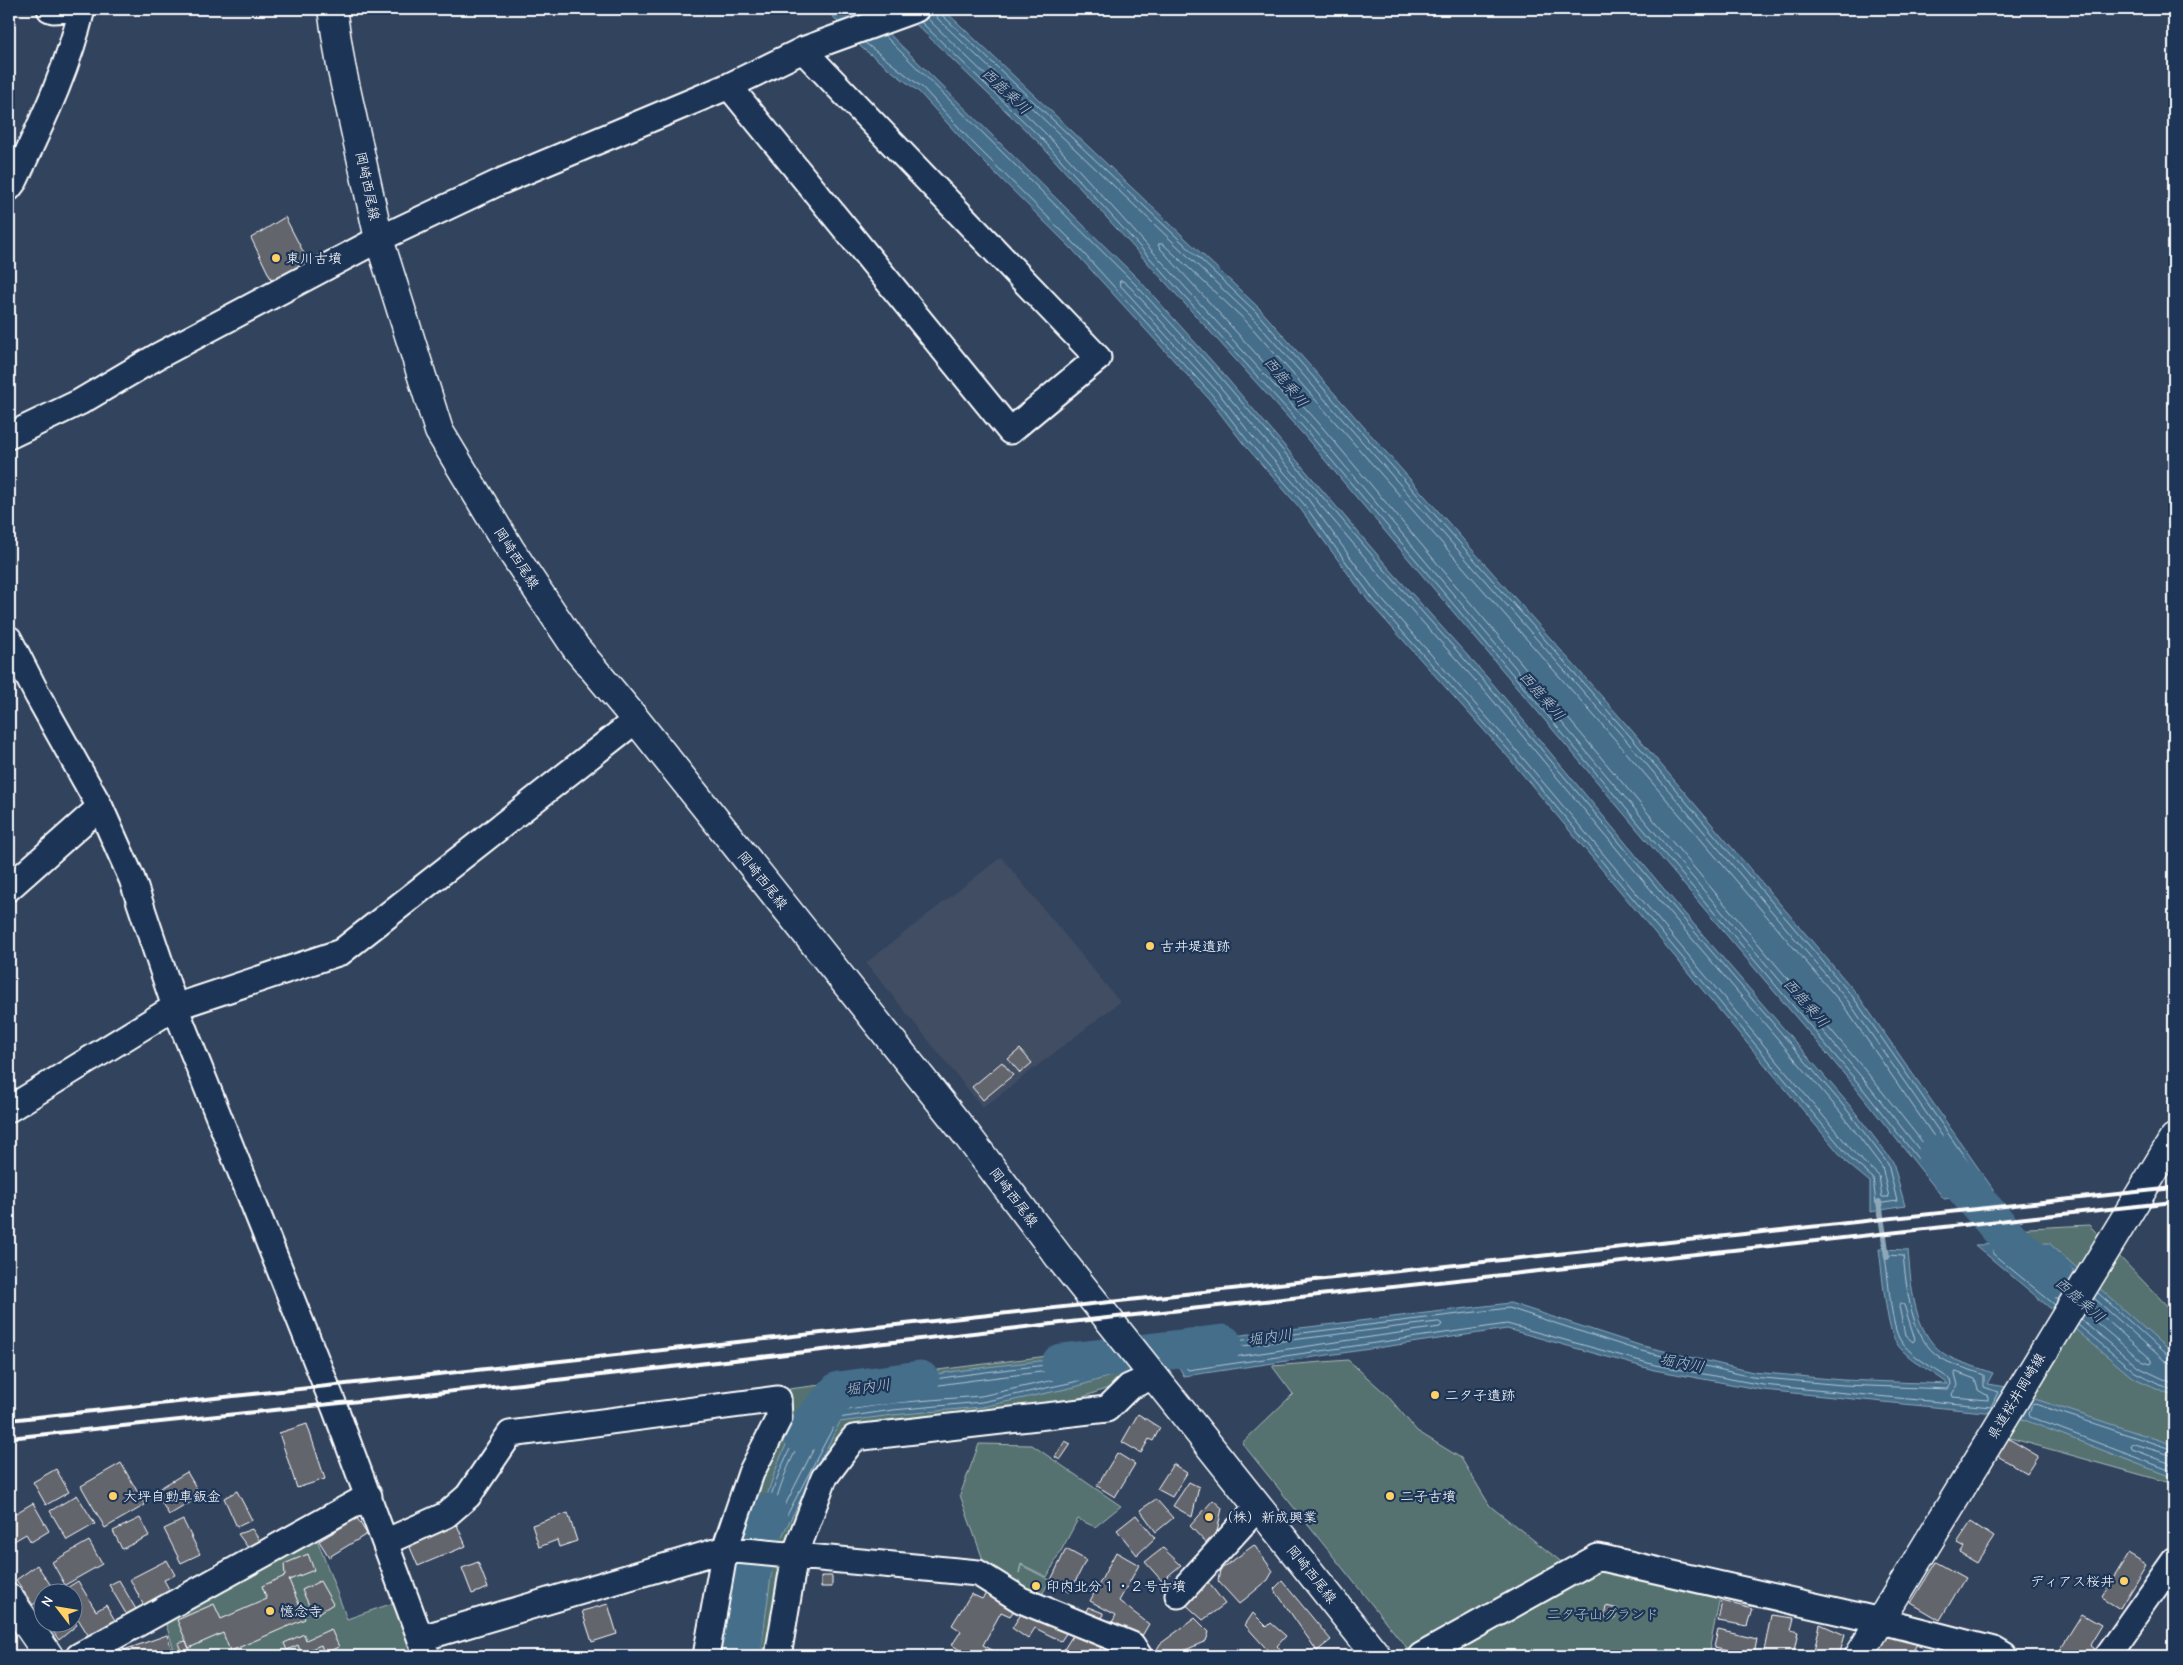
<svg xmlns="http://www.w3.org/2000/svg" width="2183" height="1665" viewBox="0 0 2183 1665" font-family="'Comic Neue','Klee One',sans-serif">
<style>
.built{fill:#414d62}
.green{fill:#557270;stroke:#aab8b8}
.water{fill:#446e8b;stroke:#8fa8b9}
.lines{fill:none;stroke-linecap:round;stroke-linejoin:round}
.shore{stroke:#b4c5d1;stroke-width:1}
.stream{stroke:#8fa8b9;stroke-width:6}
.river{stroke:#446e8b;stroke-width:39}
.building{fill:#63656d;stroke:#fff}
.street-casing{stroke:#fff;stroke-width:29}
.secondary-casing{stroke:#fff;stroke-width:31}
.primary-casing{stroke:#fff;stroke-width:31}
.street{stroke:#1d3557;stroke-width:25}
.secondary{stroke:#1d3557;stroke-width:28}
.primary{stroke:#1d3557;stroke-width:28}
.rail{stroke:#fff;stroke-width:4}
.poi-dot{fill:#ffd166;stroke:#1d3557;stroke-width:2}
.labels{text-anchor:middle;stroke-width:4.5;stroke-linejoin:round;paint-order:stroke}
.street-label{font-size:14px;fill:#fff;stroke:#1d3557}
.poi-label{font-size:14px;fill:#fff;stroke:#1d3557;text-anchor:start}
.park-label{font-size:14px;fill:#b2c0bf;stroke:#1d3557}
.water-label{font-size:15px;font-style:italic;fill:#b4c5d1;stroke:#1d3557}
</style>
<rect width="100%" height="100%" fill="#32435e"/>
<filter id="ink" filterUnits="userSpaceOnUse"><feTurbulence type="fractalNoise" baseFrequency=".02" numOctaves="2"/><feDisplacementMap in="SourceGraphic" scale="10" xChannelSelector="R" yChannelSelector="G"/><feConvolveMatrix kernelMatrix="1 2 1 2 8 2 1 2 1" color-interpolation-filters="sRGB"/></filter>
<g filter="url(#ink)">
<!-- built -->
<path class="built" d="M1001,857l119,145 -137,106 -117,-145z"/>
<!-- green -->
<path class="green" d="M2089,1225l85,88v171l-189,-53 77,-126 -72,-75z
M1102,1349l23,33 -56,20 -223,30 -77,224h-53l18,-88 33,-106 24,-44 -2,-29z
M1348,1360l39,35 30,36 44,27 29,48 78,61 -158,85 -168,-209 51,-49 -21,-28z
M979,1444l53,1 89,61 -26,21 -17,-8 -31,58 -26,-13 -2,9 2,-8 29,15 -12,22 -17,-9 -2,-13v14l-31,-20 -28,-79z
M315,1534l32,85 49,-17 19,54h-239l-12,-38z
M1599,1570l121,27 -12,59h-261l131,-77z"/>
<!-- water -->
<path class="water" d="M826,9h38l275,271 79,88 169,198 106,118 186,223 172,200 42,55 12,44 -35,6v-30l-22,-18 -340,-407 -139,-155 -70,-95 -56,-64 -34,-44 -137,-150 -103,-102 -50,-55 -57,-44z
M900,9h43l316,299 374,424 224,262 138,198 -51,7 -89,-112 -553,-654 -263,-290z
M2049,1243l125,112v41l-42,-19 -157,-132z
M1879,1249l29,1c3,33 5,82 35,103 10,8 37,15 50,20l-6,11 20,3 -13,26 -231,-23 -109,-20 -147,-41 -323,47 -18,-32 344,-41 129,42 114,27 90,8 105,4c-15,-13 -42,-24 -53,-43 -9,-16 -13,-71 -16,-92z
M1110,1353l14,19 -49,15 -93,20 -89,8 -53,7 -62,122 -23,-1c11,-46 27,-116 68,-145 7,-5 30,-8 40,-10 81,-19 165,-25 247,-35z
M2029,1397l145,48v33l-152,-59z
M772,1569l-12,87h-28l14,-86z"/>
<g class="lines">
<!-- shore -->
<path class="shore" d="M927,18l120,117 264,291 553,654 84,106 24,-3 1,-3 -125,-179 -223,-262 -374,-423 -313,-297 -4,-10
M921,22l121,117 264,291 553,654 86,109 38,-5 1,-3 -131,-188 -224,-262 -373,-423 -314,-297 -2,-6
M864,42l59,46 50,55 103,102 137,151 34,44 56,63 70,96 139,155 340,406 21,18 3,26 21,-3 -9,-37 -41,-54 -171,-200 -187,-223 -105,-118 -169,-198 -80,-87 -251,-249
M1159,244h4l83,77 373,423 224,261 117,169 -1,4h-8l-82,-103 -552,-654 -158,-174z
M1120,281h3l8,7 79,87 169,199 106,117 186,223 171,200 40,53 7,30h-7l-3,-21 -23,-21 -340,-405 -138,-155 -70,-96 -56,-63 -34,-44 -98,-107z
M1887,1255l16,1c4,32 7,83 38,102 12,8 29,11 43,17v12l14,5 -7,15 -228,-22 -108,-20 -148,-41 -319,46 -12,-20 2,-2 331,-40 128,42 115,27 91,8 105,4 3,-5 -1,-5c-15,-10 -43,-25 -51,-41 -9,-19 -10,-59 -14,-81z
M2062,1293l-33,-27v-3l14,-1 25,22
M2098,1293l71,64 5,1
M2094,1298l71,63 9,3
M2058,1300l-48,-40 -1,-3 36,-3 26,24
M1901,1303l3,2 11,34 -2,3 -8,-7 -6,-29z
M2055,1305l-62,-51v-3l54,-3 28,24
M2085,1313l57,48 8,3 2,-1v-3l-62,-55
M2081,1319l57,48 36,17
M1439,1322l3,2 -2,3 -248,36 -6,-8 2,-2z
M2078,1325l57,47 39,19
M1106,1358l8,8 -1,4 -39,12 -92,20 -89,8 -55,8 -63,120 -13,-1c3,-37 32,-114 64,-135 8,-5 30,-7 40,-10 79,-18 160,-24 240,-34z
M1084,1367l3,2 -1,3 -14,4 -91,20 -89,7 -57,9 -5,5 -53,104h-5c3,-30 30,-97 57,-113 9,-6 26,-7 37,-9 72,-17 145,-23 218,-32z
M1956,1372l19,7 3,11 10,6v4l-35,-3 -1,-3 6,-9 -3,-11z
M2174,1450l-139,-46 -3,1 -3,9 1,3 144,55
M2174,1456l-40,-12 -3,2 1,3 42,16
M737,1656l13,-80 14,-2 2,3 -11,79"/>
<!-- stream -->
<path class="stream" d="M1879,1202l8,55"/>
<!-- river -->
<path class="river" d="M1937,1155l73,85 44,38
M1061,1363l162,-19
M802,1434l37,-43 81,-11
M741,1656l8,-75 19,-68"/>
</g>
<!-- building -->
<path class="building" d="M285,217l24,46 -37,18 -21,-43z
M1020,1049l12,14 -12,10 -12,-14z
M1002,1062l11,13 -30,25 -11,-13z
M1138,1414l22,14 -7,13 -4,-2 -8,14 -19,-11z
M307,1424l18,55 -28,9 -18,-55z
M2004,1436l34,20 -11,17 -33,-19z
M1065,1441l6,3 -11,16 -5,-3z
M1117,1453l18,11 -20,33 -18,-11z
M121,1463l24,42 -40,23 -24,-42z
M1173,1464l14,9 -15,24 -15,-8z
M56,1469l13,23 -23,13 -13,-23z
M187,1472l14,24 -32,19 -14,-24z
M1189,1482l10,5 -7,30 -19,-11z
M237,1491l15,29 -15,7 -13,-29z
M77,1495l18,29 -28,16 -17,-29z
M1156,1499l17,19 -17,14 -16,-22z
M1213,1500l9,8 -5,24 -10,12 -17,-18z
M33,1503l16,28 -18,11 -5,-8 -17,10v-27z
M568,1513l9,28 -18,6 -2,-7 -18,7 -7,-22z
M1136,1515l19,23 -18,17 -20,-25z
M140,1518l9,18 -27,13 -9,-18z
M357,1518l10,16 -38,23 -10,-16z
M183,1520l17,34 -19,9 -17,-34z
M1971,1522l23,15 -17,26 -17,-10 4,-6 -7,-4z
M457,1525l9,21 -48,20 -9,-21z
M252,1529l8,12 -11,8 -11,-15z
M89,1541l13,23 -37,21 -13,-23z
M1254,1545l19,26 -5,9 -29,24 -21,-23 2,-11z
M1163,1548l18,17 -19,16 -17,-19z
M1066,1549l20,11 -16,32 -20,-10z
M1116,1552l23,13 -20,36 30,23 -10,17 -30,-13 7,-13 -26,-14z
M308,1554l6,16 -25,10 16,39 -72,31 3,6h-4l-9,-23 -34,15 -12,-28 37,-16 7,15 46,-20 -5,-13 23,-10 -1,-12z
M2128,1554l18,11 -26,43 -18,-11z
M167,1560l8,15 -11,5 6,11 -26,15 -14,-27z
M478,1562l10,26 -16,6 -10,-26z
M1936,1562l29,16 -25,42 -29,-17z
M37,1565l17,25 -4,2h-8v6l-9,7 -17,-25z
M821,1576h11v11h-11z
M119,1580l18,31 -9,6 -19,-32z
M78,1581l18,30 10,-6 10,17 -26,16 -18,-29v-17l-10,-1z
M320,1581l13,23 -19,12 -12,-26z
M1282,1581l49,59 -14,11 -43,-62z
M1208,1582l17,22 -22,16 -20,-18z
M987,1592l31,13 -8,11 -9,-4 -18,33 20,11h-34l-17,-11 9,-14 -9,-6 19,-31 11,5z
M1722,1601l31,8 -5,17 -30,-5z
M608,1604l9,30 -25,8 -10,-31z
M1606,1606l12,3 -3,10 -11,-3z
M1088,1607l15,6 -1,8 -18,-5z
M1025,1608l44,21 -8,12 -26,-13 -7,11 -16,-11z
M1253,1613l14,14 4,-4 15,13 -9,10 11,10h-17l1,-1 -27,-30z
M2082,1614l19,11 -12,20 5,4 -4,7h-18l-12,-7z
M1771,1615l23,3 -3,12 7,2 -5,24h-30z
M1195,1618l14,14 -3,9 -34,15h-14l-3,-3 5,-9z
M72,1619l5,6 -18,15 -13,-18h26z
M1820,1624l25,11 -6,21h-26z
M331,1629l8,18 -15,6 -3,-8 -20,8 -3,-8 -11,5 -3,-7 20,-9 2,6z
M1076,1630l26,16 -6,10h-24l-9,-5z
M1718,1630l39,9 -3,16 -40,-8z
M1887,1633l30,11 -7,12h-35z
M167,1635l7,21h-55l-1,-4z
M186,1641l6,15h-9l-5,-13z
M1114,1650l8,6h-11z"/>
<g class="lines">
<defs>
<path id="street" d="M50,9l3,1 18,-1
M729,86l281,345 88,-73 -295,-308
M9,188l6,-8c26,-56 53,-111 67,-171
M9,436l71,-34 78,-46 221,-117 123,-58 227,-95 74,-36 113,-41
M9,639l29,57 62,111 32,72 43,128 160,401 92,248
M9,888l91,-81
M9,1109l166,-102 166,-55 295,-232
M392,1539l54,-24 22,-19 42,-62 268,-35 1,19 -28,55 -26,76 -19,107
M1178,1595l80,-88
M422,1638l303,-89 253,24 43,27 111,45 7,11
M79,1656l290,-160
M778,1656l17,-101 29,-77 30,-40 253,-29 22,-22 25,-11
M1421,1656l177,-99 283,64 113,29 10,6
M2107,1656l67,-95"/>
<path id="secondary" d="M9,1598l40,58
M1859,1656l315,-518"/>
<path id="primary" d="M332,9l9,57 38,173 60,192 71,118 66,99 60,72 330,414 96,127 315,395"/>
</defs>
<!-- street casing -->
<use href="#street" class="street-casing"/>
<!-- secondary casing -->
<use href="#secondary" class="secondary-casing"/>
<!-- primary casing -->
<use href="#primary" class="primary-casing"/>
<!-- street -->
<use href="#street" class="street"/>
<!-- secondary -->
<use href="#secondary" class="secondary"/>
<!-- primary -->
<use href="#primary" class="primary"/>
<!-- rail -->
<path class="rail" d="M9,1420l2165,-232
M9,1438l512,-54 540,-61 1113,-121"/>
</g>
</g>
<!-- markers -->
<g class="poi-dot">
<circle cx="276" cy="258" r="5"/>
<circle cx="1150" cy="946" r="5"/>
<circle cx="1435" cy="1395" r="5"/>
<circle cx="113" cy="1496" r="5"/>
<circle cx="1390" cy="1496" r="5"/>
<circle cx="1209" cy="1517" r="5"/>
<circle cx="2124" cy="1581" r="5"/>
<circle cx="1036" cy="1586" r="5"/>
<circle cx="270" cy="1611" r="5"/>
</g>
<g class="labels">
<!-- street labels -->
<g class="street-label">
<text transform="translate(368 186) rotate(78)" y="5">岡崎西尾線</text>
<text transform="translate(517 558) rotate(57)" y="5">岡崎西尾線</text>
<text transform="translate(763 880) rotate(51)" y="5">岡崎西尾線</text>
<text transform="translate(1014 1197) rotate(53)" y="5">岡崎西尾線</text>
<text transform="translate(2016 1396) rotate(-59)" y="5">県道桜井岡崎線</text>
<text transform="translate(1312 1574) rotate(51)" y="5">岡崎西尾線</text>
</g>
<!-- poi labels -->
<g class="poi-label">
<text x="286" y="263">東川古墳</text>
<text x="1160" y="951">古井堤遺跡</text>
<text x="1445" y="1400">二タ子遺跡</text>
<text x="123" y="1501">大坪自動車鈑金</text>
<text x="1400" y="1501">二子古墳</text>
<text x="1219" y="1522">（株）新成興業</text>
<text x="2114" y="1586" text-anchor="end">ディアス桜井</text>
<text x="1046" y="1591">印内北分１・２号古墳</text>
<text x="280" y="1616">憶念寺</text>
</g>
<!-- park labels -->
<g class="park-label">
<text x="1603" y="1619">二タ子山グランド</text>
</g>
<!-- water labels -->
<g class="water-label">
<text transform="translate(1006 91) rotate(43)" y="5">西鹿乗川</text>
<text transform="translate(1286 382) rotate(51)" y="5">西鹿乗川</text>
<text transform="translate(1542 696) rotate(49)" y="5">西鹿乗川</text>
<text transform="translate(1806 1003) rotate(49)" y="5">西鹿乗川</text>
<text transform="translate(2080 1300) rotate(41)" y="5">西鹿乗川</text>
<text transform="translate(1270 1337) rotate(-8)" y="5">堀内川</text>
<text transform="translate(1682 1363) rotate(11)" y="5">堀内川</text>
<text transform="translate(868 1387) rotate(-7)" y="5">堀内川</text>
</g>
</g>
<!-- margin -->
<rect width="2183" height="1665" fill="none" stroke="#1d3557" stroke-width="30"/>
<rect x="15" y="15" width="2153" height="1635" fill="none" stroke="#fff" stroke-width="2" filter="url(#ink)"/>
<!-- north arrow -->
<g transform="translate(58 1608) rotate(301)"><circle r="24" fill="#1d3557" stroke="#77869a"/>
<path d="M0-4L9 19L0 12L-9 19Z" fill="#ffd166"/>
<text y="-8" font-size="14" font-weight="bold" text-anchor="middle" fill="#ffffff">N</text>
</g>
</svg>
